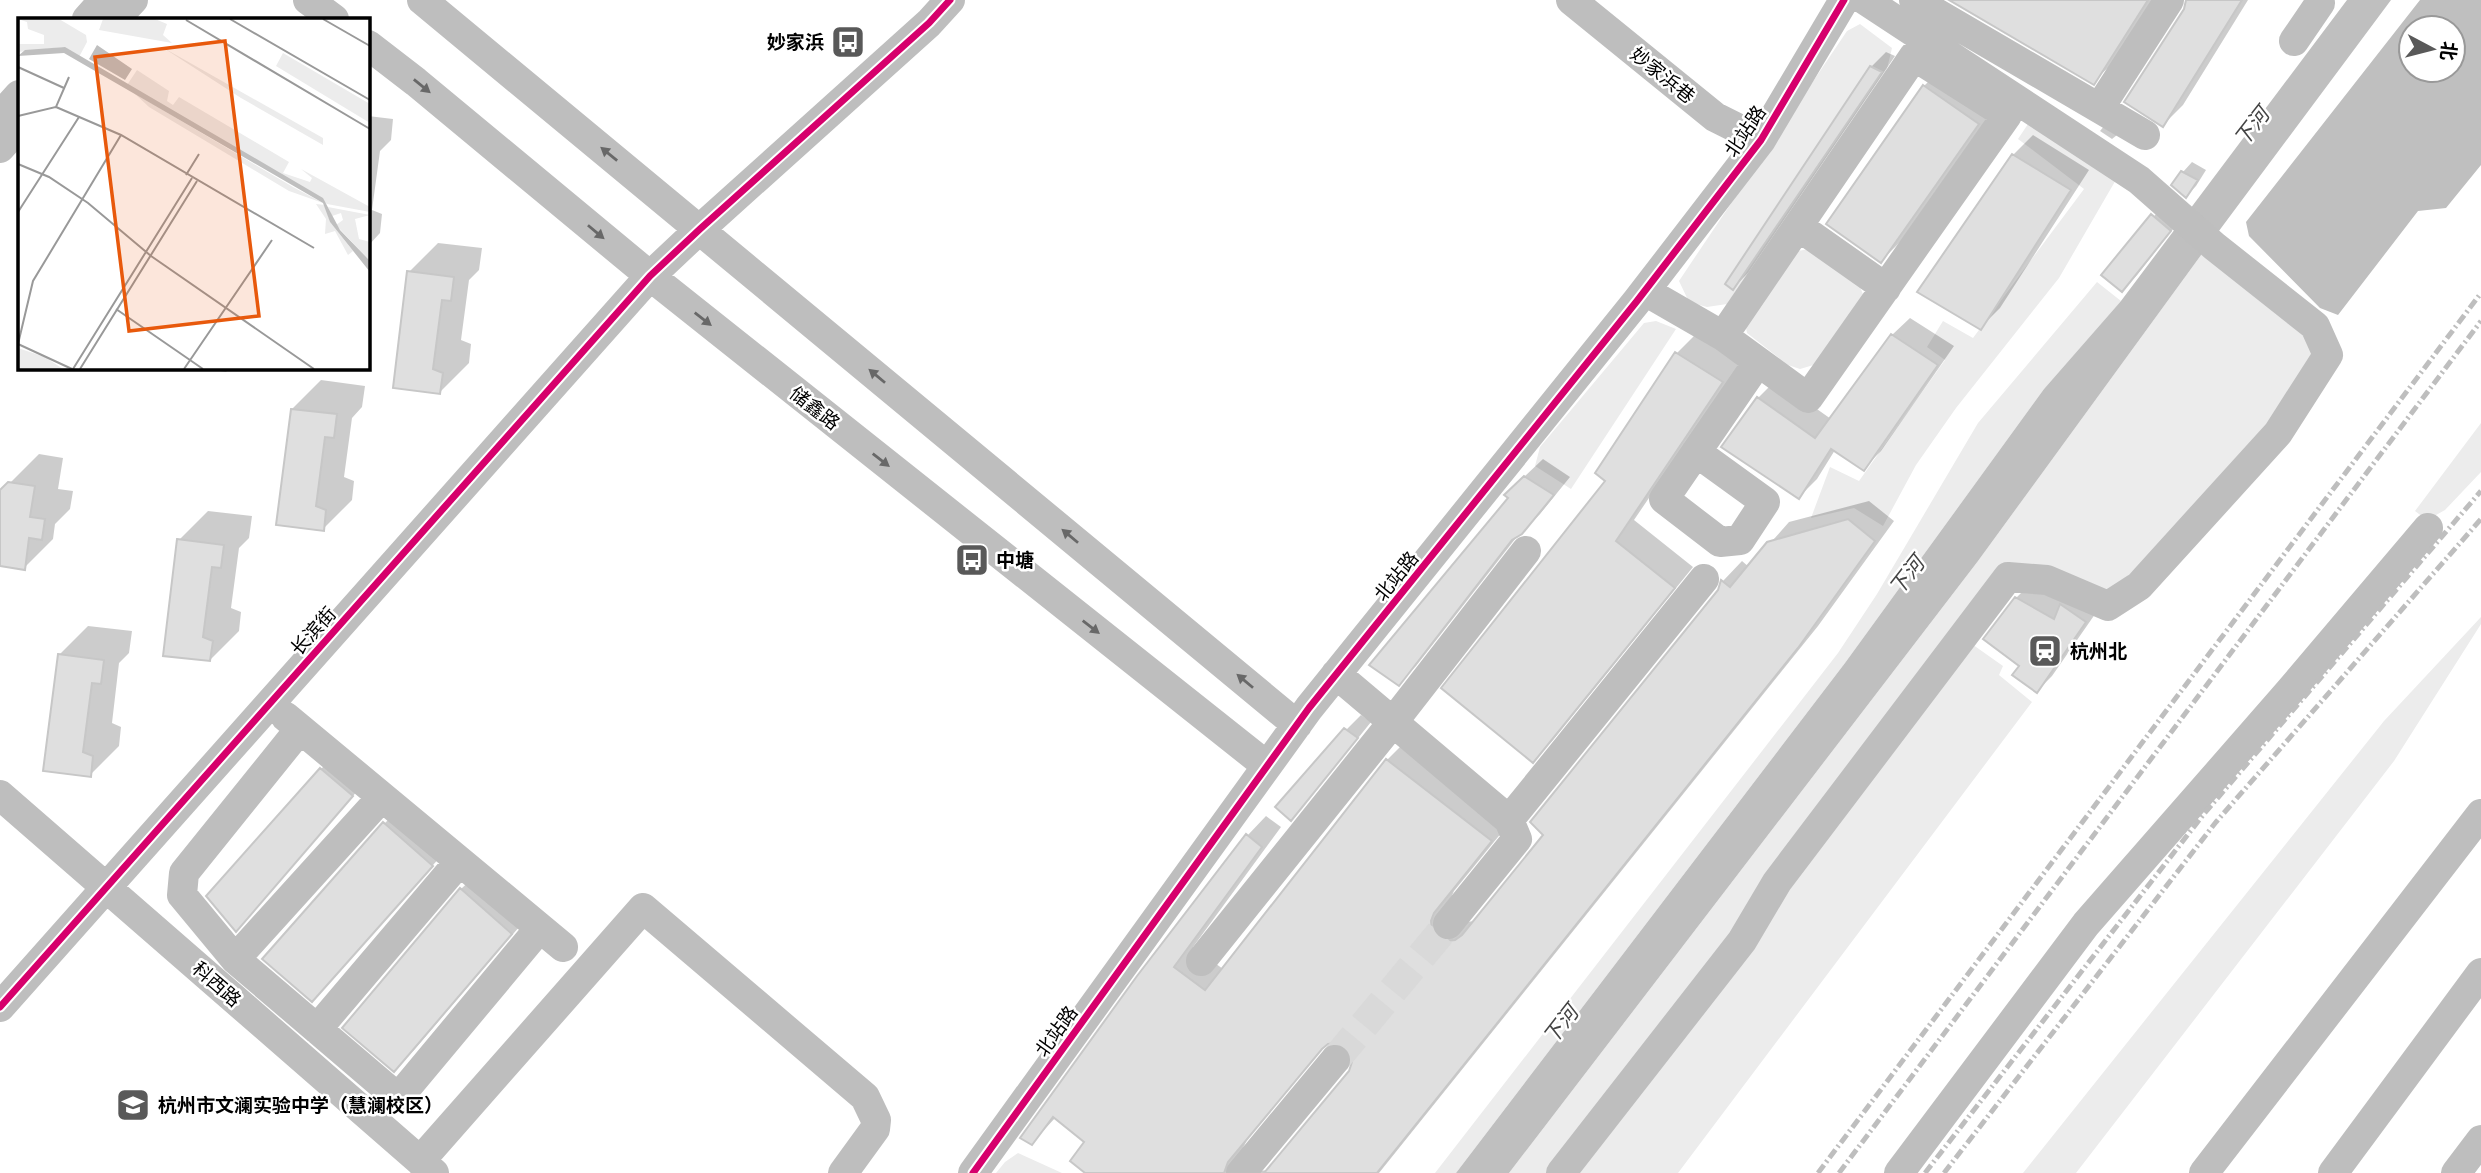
<svg xmlns="http://www.w3.org/2000/svg" width="2481" height="1173" viewBox="0 0 2481 1173" font-family="Ubuntu,'Noto Sans SC',sans-serif">
<style>
.green{fill:#ececec}
.water{fill:#bfbfbf;fill-rule:evenodd}
.shadow{fill:#0003;fill-rule:evenodd}
.building{fill:#dfdfdf;stroke:#c7c7c7;stroke-width:2}
.lines{fill:none;stroke-linecap:round;stroke-linejoin:round}
.minor-tunnel{stroke:#d9d9d9;stroke-width:30;stroke-dasharray:30 15;stroke-linecap:butt}
.minor{stroke:#bebebe;stroke-width:30}
.rail{stroke:#bebebe;stroke-width:5;stroke-dasharray:10 3.5 2 3.5;stroke-linecap:butt}
.cycleway-casing{stroke:#fff;stroke-width:11}
.cycleway{stroke:#d6006c;stroke-width:7}
.oneway{fill:#686868}
.labels{text-anchor:middle;stroke-width:5;stroke-linejoin:round;paint-order:stroke}
.poi-label{font-size:19px;font-weight:bold;fill:#000;stroke:#fff;text-anchor:start}
.street-label{font-size:19px;fill:#000;stroke:#fff}
.water-label{font-size:21px;font-style:italic;fill:#444;stroke:#fff}
.inset-road{fill:none;stroke:#999;stroke-width:2}
.view{fill:#e8590c;fill-opacity:0.15;stroke:#e8590c;stroke-width:3.5}
.inset-edge{fill:none;stroke:#000;stroke-width:3.5}
</style>
<rect width="100%" height="100%" fill="#fff"/>
<!-- green -->
<path class="green" d="M1860,24l32,24 -6,25 -159,231 -20,3 -18,-5 -10,-21 12,-18 156,-232z
M2030,121l87,57 -58,100 -103,130 -40,57 -33,61 -29,-18 -43,10 19,-51 29,14 86,-121 -18,-13 16,-26 30,17 111,-149 -66,-50z
M1809,249l50,35 5,13 -44,66 -20,6 -12,-4 -41,-32 -2,-11 53,-71z
M2204,251l106,84 9,18 -52,81 -155,158 -50,3 -51,-8 -42,55 34,24 -4,9 33,27 -354,471h-169l469,-612z
M2097,282l24,19 -77,88 -199,274 -389,510h-21l403,-520 39,-59 101,-171z
M1656,321l20,8 -105,160 -36,-23 5,-19 104,-124z
M2481,423v49l-36,38 -18,10 -12,-9z
M2481,617v7l-87,137 -318,412h-53l361,-452z
M1018,1153l44,20h-66l9,-11z"/>
<!-- water -->
<path class="water" d="M2347,0h44l-187,251 -226,310 -469,612h-53l389,-510 199,-274 77,-88z
M2420,0h61v165l-35,43 -28,3 -80,104 -18,-7 -71,-72 -3,-14zM2411,28h42v42h-42z"/>
<!-- shadow -->
<path class="shadow" d="M1952,0h202l-41,63 -20,19z
M2190,0h58l-65,105 -20,20z
M1886,52l9,4 -147,217 -15,15 138,-221z
M1944,66l54,37 -97,138 -20,20 -53,-37 96,-138z
M368,116l25,3 -2,21 -11,11 -8,59 10,4 -2,19 -12,13z
M2105,125l12,10 -5,4 -12,-8z
M2033,135l56,35 -89,138 -20,20 -60,-37 93,-136z
M2192,162l14,8 -10,16 -10,10 -3,-24z
M2167,201l17,14 -47,60 -15,15 -18,-15z
M438,243l44,5 -3,22 -10,10 -8,60 10,4 -2,19 -29,29 -45,-6 14,-114z
M1910,318l44,28 -73,105 -18,18 -28,-19 -18,29 -18,18 -41,-99 18,-18 55,39 61,-84z
M1697,333l45,28 -108,159 59,47 -140,173 -20,20 74,-279 -10,-8 80,-120z
M201,368h29l-4,4z
M321,380l44,6 -3,21 -10,11 -8,59 10,4 -2,19 -29,29 -45,-5 14,-115z
M39,454l24,4 -5,31 15,2 -3,18 -15,15 -2,15 -29,29 -24,-3 2,-74z
M1543,459l27,18 -30,37 -21,20 -103,132 -18,17 112,-185 -4,-4z
M1869,501l25,20 -76,105 -439,547h-294l2,-31 -31,-25 -24,26 215,-307 19,-20 15,11 -88,120 30,22 164,-209 20,-20 104,81 -57,70 -4,9 16,22 9,-1 70,-86 174,-244 4,-10 19,-20 7,6 40,-45zM1338,1041l10,5 5,8 1,9 -4,9 -82,98 -9,1 -16,-23 4,-8 81,-98z
M208,511l44,5 -3,22 -10,10 -8,60 10,4 -2,19 -29,29 -45,-6 14,-114z
M2031,583l69,24 -48,69 -15,15 -21,-93z
M88,626l44,5 -3,22 -10,10 -7,60 9,4 -2,19 -29,29 -45,-6 14,-114z
M1361,715l10,7 -65,81 -15,15 55,-88z
M341,749l30,26 -116,135 -19,20 85,-161z
M404,804l47,41 -139,155 72,-176z
M481,870l50,43 -117,137 -20,19 67,-180z"/>
<!-- building -->
<path class="building" d="M1949,0h199l-54,85z
M2186,0h56l-79,127 -39,-25 60,-93z
M1870,66l12,6 -149,218 -8,-6z
M1923,85l56,39 -98,139 -55,-39z
M2012,154l59,36 -90,140 -64,-38z
M2181,171l17,9 -12,18 -15,-13z
M2151,214l20,17 -49,61 -21,-17z
M407,271l47,6 -3,24 -9,-1 -9,69 10,4 -3,21 -47,-6z
M1891,334l47,31 -74,106 -33,-22 -32,50 -78,-52 36,-50 58,41z
M1675,352l48,30 -107,159 59,47 -142,175 -92,-75 164,-207 -10,-8z
M291,409l46,5 -3,24 -9,-1 -9,69 10,4 -2,21 -48,-6z
M1524,476l30,19 -32,39 -10,6 -113,146 -30,-21 139,-167 -4,-3z
M8,482l27,4 -5,31 15,2 -3,21 -13,-2 -4,32 -25,-4v-76z
M1848,519l27,22 -77,107 -421,525h-113l85,-102 3,-9 -1,-9 -5,-7 -9,-3 -9,1 -6,5 -94,113 -4,11h-139l-15,-12 14,-19 -31,-25 -21,28 -12,-7 117,-162 109,-142 16,13 -88,120 31,23 181,-231 106,82 -58,72 -3,8 1,10 6,7 8,3 9,-1 7,-5 81,-100 -13,-13 188,-232 3,-10 9,7 37,-45z
M177,539l47,6 -3,23 -9,-1 -9,70 10,4 -3,20 -47,-5z
M2015,597l39,22 6,-15 26,18 -49,71 -25,-18 7,-9 -36,-27z
M58,654l46,6 -3,24 -9,-1 -9,69 10,4 -2,21 -48,-6z
M1344,728l14,10 -67,83 -16,-14z
M320,768l33,28 -117,136 -30,-36z
M383,822l50,44 -121,136 -50,-43z
M460,888l52,46 -118,138 -52,-44z"/>
<g class="lines">
<!-- minor-tunnel -->
<path class="minor-tunnel" d="M1335,1060l113,-136"/>
<!-- minor -->
<path class="minor" d="M308,0l26,19
M422,0l875,725
M1571,0l144,117 46,23
M1914,0l231,135
M87,19l17,-19
M115,19l18,-19
M2294,41l26,-38
M368,45l48,37 234,194 617,490
M2100,107l69,-107
M0,116l19,-21
M0,148l19,-21
M1798,226l88,62
M1645,291l78,45 85,62 199,-283 -93,-59 -191,280
M1696,452l69,50 -25,38 -20,2 -56,-43 94,-137
M1336,674l173,146 8,19 -69,85
M286,717l277,230
M300,729l-116,144 -2,22 53,64 163,139 141,-169
M0,795l434,378
M1509,820l195,-241
M235,959l147,-162
M1201,961l192,-239 133,-171
M0,1007l650,-731 50,-47 229,-206 21,-23
M317,1029l142,-167
M420,1161l223,-253 222,189 11,23 -1,9 -32,44
M973,1173l336,-465 328,-407 124,-161 83,-140
M1241,1173l94,-113
M1561,1173l181,-232 35,-59 231,-305 39,3 61,26 31,-20 139,-153 50,-78 -13,-29 -101,-80 -75,-66 -274,-180
M1899,1173l187,-249 203,-232 139,-164
M2204,1173l277,-359
M2333,1173l148,-200
M2456,1173l25,-33"/>
<!-- rail -->
<path class="rail" d="M1818,1173l663,-880
M1839,1173l642,-852
M1925,1173l278,-358 278,-324
M1944,1173l272,-351 265,-303"/>
<defs>
<path id="cycleway" d="M0,1007l650,-731 50,-47 229,-206 21,-23
M973,1173l336,-465 328,-407 124,-161 83,-140"/>
</defs>
<!-- cycleway casing -->
<use href="#cycleway" class="cycleway-casing"/>
<!-- cycleway -->
<use href="#cycleway" class="cycleway"/>
</g>
<!-- one-way arrows -->
<defs><path id="oneway-solid" d="M-6-.8H1V-3.2L6.5 0L1 3.2V.8H-6Z" transform="scale(1.75)"/></defs>
<g class="oneway">
<use href="#oneway-solid" transform="translate(422 86) rotate(39)"/>
<use href="#oneway-solid" transform="translate(609 154) rotate(-141)"/>
<use href="#oneway-solid" transform="translate(596 232) rotate(40)"/>
<use href="#oneway-solid" transform="translate(703 319) rotate(38)"/>
<use href="#oneway-solid" transform="translate(877 376) rotate(-140)"/>
<use href="#oneway-solid" transform="translate(881 460) rotate(38)"/>
<use href="#oneway-solid" transform="translate(1070 536) rotate(-140)"/>
<use href="#oneway-solid" transform="translate(1091 627) rotate(38)"/>
<use href="#oneway-solid" transform="translate(1245 681) rotate(-140)"/>
</g>
<!-- icons -->
<defs>
<symbol id="bus-square" viewBox="-11 -11 22 22"><rect x="-9" y="-9" width="18" height="18" rx="4" fill="#595959" stroke="#fff"/><path d="M-5-6H5V4H4V6H2V4H-2V6H-4V4H-5ZM-3.5-4V0h7V-4ZM-3.5 1.2v1.5H-2V1.2ZM2 1.2v1.5H3.5V1.2Z" fill="#fff"/></symbol>
<symbol id="station-square" viewBox="-11 -11 22 22"><rect x="-9" y="-9" width="18" height="18" rx="4" fill="#595959" stroke="#fff"/><path d="M-3-6H3Q5-6 5-4V2Q5 4 3 4L4.5 6H3L1.5 4h-3L-3 6H-4.5L-3 4Q-5 4-5 2V-4Q-5-6-3-6ZM-3.5-4v3h7v-3ZM-3.5 1v1.5H-2V1ZM2 1v1.5H3.5V1Z" fill="#fff"/></symbol>
<symbol id="school-square" viewBox="-11 -11 22 22"><rect x="-9" y="-9" width="18" height="18" rx="4" fill="#595959" stroke="#fff"/><path d="M0-5L7-2L0 1L-7-2ZM-4 1L0 2.5L4 1V4Q0 6-4 4Z" fill="#fff"/></symbol>
</defs>
<g fill-rule="evenodd">
<use href="#bus-square" x="829" y="23" width="38" height="38"/>
<use href="#bus-square" x="953" y="541" width="38" height="38"/>
<use href="#station-square" x="2026" y="632" width="38" height="38"/>
<use href="#school-square" x="114" y="1086" width="38" height="38"/>
</g>
<g class="labels">
<!-- poi labels -->
<g class="poi-label">
<text x="824" y="49" text-anchor="end">妙家浜</text>
<text x="996" y="567">中塘</text>
<text x="2070" y="658">杭州北</text>
<text x="158" y="1112">杭州市文澜实验中学（慧澜校区）</text>
</g>
<!-- street labels -->
<g class="street-label">
<text transform="translate(1663 75) rotate(39)" y="7">妙家浜巷</text>
<text transform="translate(1745 131) rotate(-56)" y="7">北站路</text>
<text transform="translate(815 408) rotate(38)" y="7">储鑫路</text>
<text transform="translate(1396 576) rotate(-51)" y="7">北站路</text>
<text transform="translate(313 631) rotate(-48)" y="7">长滨街</text>
<text transform="translate(217 984) rotate(41)" y="7">科西路</text>
<text transform="translate(1056 1031) rotate(-54)" y="7">北站路</text>
</g>
<!-- water labels -->
<g class="water-label">
<text transform="translate(2252 127) rotate(-52)" y="7">下河</text>
<text transform="translate(1907 576) rotate(-52)" y="7">下河</text>
<text transform="translate(1561 1025) rotate(-52)" y="7">下河</text>
</g>
</g>
<!-- overview -->
<g transform="translate(18 18)">
<rect width="352" height="352" fill="#fff"/>
<path d="M0,1h41l27,16 1,7 -8,15 -15,-10 -46,5v-8h26v-9l-16,-6 -1,-7zM85,1h52l12,5 -4,11 9,8 -73,-13zM144,29l161,91v7l-82,-47zM265,35l87,51v19l-94,-57zM119,52l32,21 -2,10 6,4 6,-8 110,65 -6,11 27,9 2,-4 -11,-9 69,38v5l-43,-8 -200,-119zM116,75l159,94 30,16 -34,-12 -140,-84zM298,186l9,1 5,17 23,29 -5,4 -13,-24 -10,3 1,-15zM310,189l42,8 -15,4 4,20 11,3v19l-34,-36 7,-5 -2,-7 -9,3zM0,330l27,9 18,12h-45z" fill="#ececec"/>
<path d="M79,27l35,24 -7,11 -36,-21zM47,29l258,151 17,32 30,31v11l-40,-50 -7,-19 -259,-150 -46,3 7,-6z" fill="#bfbfbf"/>
<path class="inset-road" d="M212,1l140,81M305,1l47,27M168,2l184,109M0,49l46,21M38,89l65,28 193,113M0,98l38,-9 13,-30M0,146l31,13 39,26 63,53 163,113M168,157l13,-21M0,194l61,-95M98,291l87,60M0,326l15,-63 88,-146M0,326l54,25M55,351l119,-191M62,351l117,-188M166,351l88,-129"/>
<path class="view" d="M207,23l34,275 -130,15 -34,-274z"/>
<rect width="352" height="352" class="inset-edge"/>
</g>
<!-- north arrow -->
<g transform="translate(2432 49) rotate(97)"><circle r="33" fill="#ffffff" stroke="#999999" stroke-width="2"/>
<path d="M0-5L12 26L0 18L-12 26Z" fill="#595959"/>
<text y="-10" font-size="19" font-weight="bold" text-anchor="middle" fill="#000000">北</text>
</g>
</svg>
